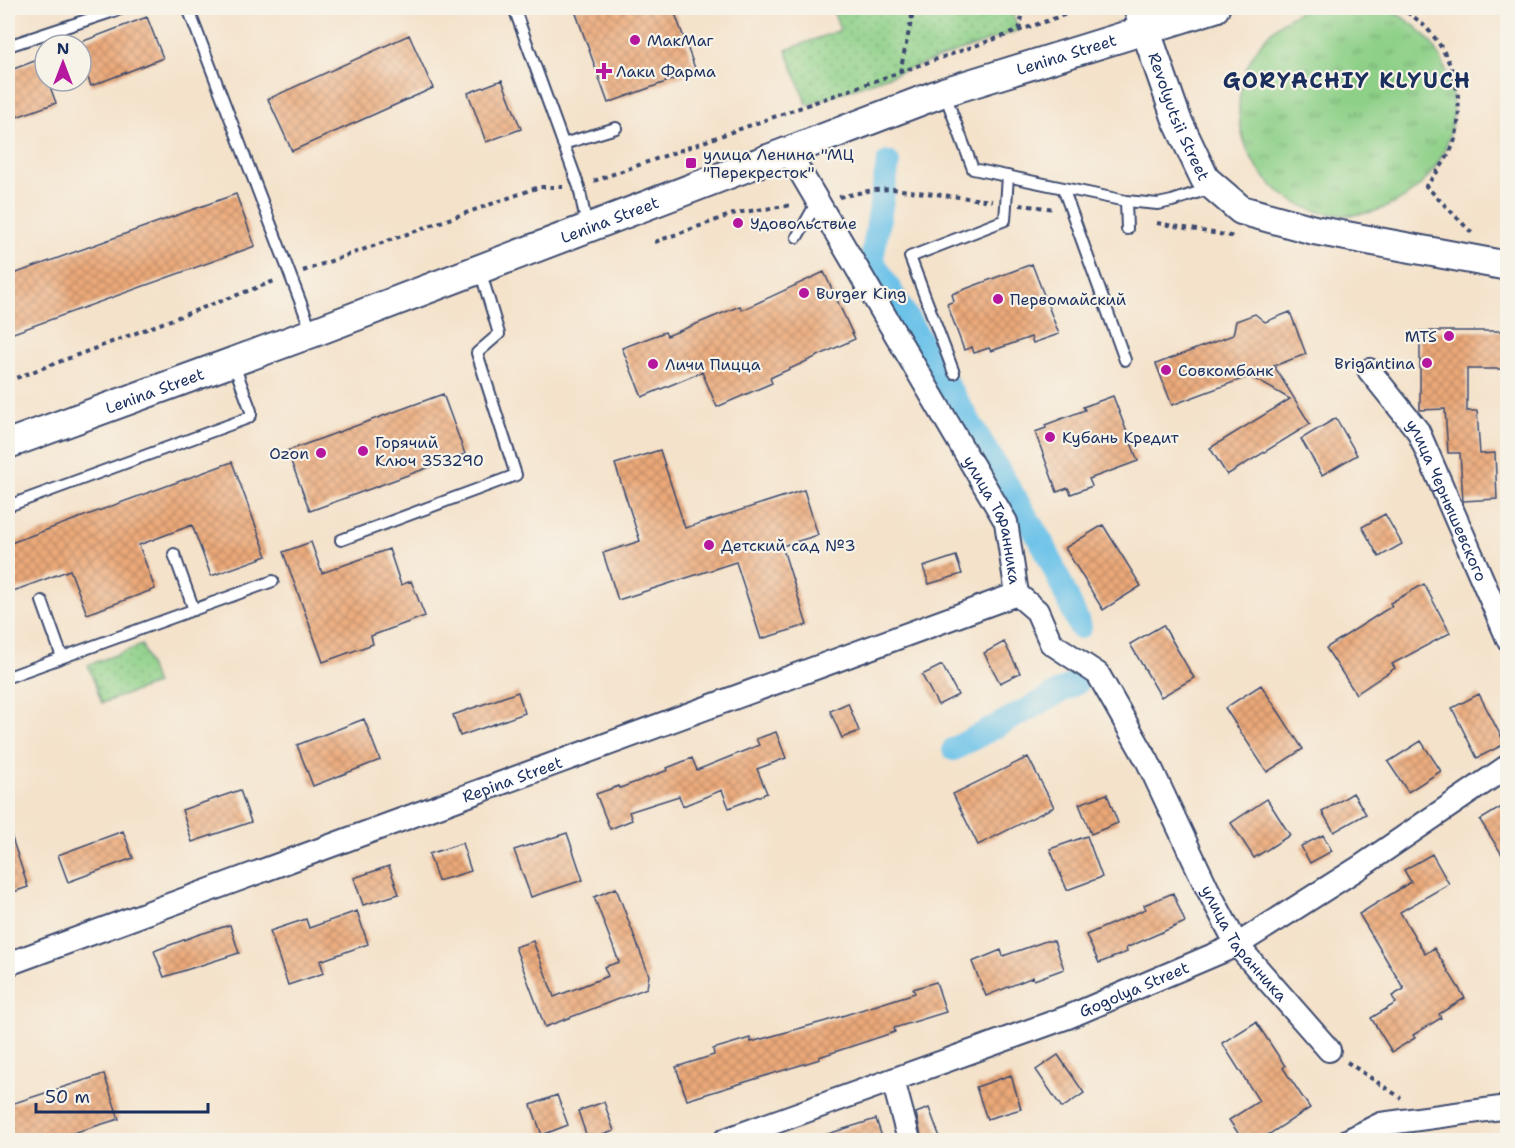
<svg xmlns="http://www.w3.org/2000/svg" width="1515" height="1148" viewBox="0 0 1515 1148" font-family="'Shantell Sans',sans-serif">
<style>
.grass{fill:url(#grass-tufts);stroke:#548073;stroke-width:1.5}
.park{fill:url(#park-dots);stroke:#548073;stroke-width:1.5}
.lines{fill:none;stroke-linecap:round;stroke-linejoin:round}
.canal{stroke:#6cc2e9;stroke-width:24}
.building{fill:url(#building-cross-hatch)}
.service-casing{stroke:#3c4a6e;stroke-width:14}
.minor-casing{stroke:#3c4a6e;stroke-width:26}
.tertiary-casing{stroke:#3c4a6e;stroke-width:32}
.path{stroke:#3c4a6e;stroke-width:4;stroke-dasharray:4.5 4.5;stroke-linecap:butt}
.service{stroke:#fff;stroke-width:10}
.minor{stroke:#fff;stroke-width:22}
.tertiary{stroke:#fff;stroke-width:28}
.poi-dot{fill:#b5179e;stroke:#f7f3e8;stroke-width:2}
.labels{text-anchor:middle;stroke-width:4.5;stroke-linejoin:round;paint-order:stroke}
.poi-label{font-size:16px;fill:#1b2f5e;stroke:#f7f3e8;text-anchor:start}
.street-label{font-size:16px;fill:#1b2f5e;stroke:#f7f3e8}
.district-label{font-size:22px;font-weight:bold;letter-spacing:1.5px;fill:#1b2f5e;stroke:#f7f3e8}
</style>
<defs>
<pattern id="grass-tufts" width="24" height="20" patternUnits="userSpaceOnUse" patternTransform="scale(1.5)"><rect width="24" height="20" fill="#8ed088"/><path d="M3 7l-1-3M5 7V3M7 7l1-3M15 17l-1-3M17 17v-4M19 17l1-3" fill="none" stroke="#73a972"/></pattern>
<pattern id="park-dots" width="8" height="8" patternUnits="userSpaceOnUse" patternTransform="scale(1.5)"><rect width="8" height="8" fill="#8ed088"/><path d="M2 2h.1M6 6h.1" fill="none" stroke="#73a972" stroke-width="1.8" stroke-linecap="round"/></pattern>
<pattern id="building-cross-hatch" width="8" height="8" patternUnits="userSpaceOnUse" patternTransform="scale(1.5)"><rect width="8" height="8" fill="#eca978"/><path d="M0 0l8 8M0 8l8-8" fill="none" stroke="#be8a66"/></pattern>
</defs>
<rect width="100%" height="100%" fill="#f7f3e8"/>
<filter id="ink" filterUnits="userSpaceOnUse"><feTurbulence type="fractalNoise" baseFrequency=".0167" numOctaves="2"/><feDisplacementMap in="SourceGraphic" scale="12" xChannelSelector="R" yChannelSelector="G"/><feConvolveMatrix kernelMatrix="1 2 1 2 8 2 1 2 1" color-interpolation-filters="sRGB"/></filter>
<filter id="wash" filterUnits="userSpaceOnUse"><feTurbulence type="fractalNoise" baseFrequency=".008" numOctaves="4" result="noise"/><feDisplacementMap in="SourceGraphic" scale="24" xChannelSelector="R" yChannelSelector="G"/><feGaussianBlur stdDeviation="1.35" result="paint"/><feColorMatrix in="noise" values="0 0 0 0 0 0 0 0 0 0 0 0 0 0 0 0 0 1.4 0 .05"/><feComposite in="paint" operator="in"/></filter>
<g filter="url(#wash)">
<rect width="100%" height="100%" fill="#f4e2ca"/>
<!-- grass -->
<path class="grass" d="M1239 108a107 107 0 1 1 214 0a107 107 0 1 1-214 0Z"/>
<!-- park -->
<path class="park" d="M832,8h178l9,22 -212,75 -21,-55 54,-20z
M142,645l14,39 -54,19 -14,-38z"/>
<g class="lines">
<!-- canal -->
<path class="canal" d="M888,163l-16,97 173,288 35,79
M954,749l124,-67"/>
</g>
<g id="blocks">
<!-- building -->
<path class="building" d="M574,8h99l23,63 -88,32z
M147,17l16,41 -72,28 -10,-27v-17z
M409,35l24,53 -141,63 -24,-52z
M40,59l5,14v8h3l8,22 -48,17v-49z
M502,80l19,49 -35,13 -18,-49z
M236,194l19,52 -247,89v-59z
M1032,264l27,70 -26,9 -2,-6 -40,14 -2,-3 -15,5 -2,-6 -8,3 -17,-46 7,-3 -2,-7z
M824,272l31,67 -85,39 2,5 -55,24 -15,-35 -60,25 -20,-49 43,-16 2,4 73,-30 2,4z
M1290,312l16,42 -32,12 36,58 -83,51 -17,-27 80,-49 -40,-23 -78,29 -16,-41 77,-29 3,-14 19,-7 10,8z
M1420,331h88v38h-41v42h10l3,43 15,-1 2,46 -34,2 -3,-48h-12l-3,-44 -25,1z
M443,394l22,60 -155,57 -23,-60z
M1113,396l25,65 -49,18 3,7 -21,8 -3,-6 -11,4 -22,-60 11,-4 -1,-3 40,-15 -2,-3z
M1336,418l21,37 -35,20 -21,-36z
M660,450l25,78 119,-38 14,45 -36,11 25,79 -46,14 -25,-77 -118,38 -15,-47 37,-12 -25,-77z
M232,462l35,94 -56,20 -19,-51 -53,20 16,44 -68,25 -17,-44 -62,23v-49z
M1385,514l17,30 -23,13 -17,-30z
M1103,525l38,61 -38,24 -38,-62z
M311,542l11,31 67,-24 12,36 10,-4 14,35 -54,20 2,8 -50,18 -40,-110z
M956,556l6,18 -33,10 -6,-17z
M1424,584l26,49 -58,31 3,4 -39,26 -30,-46 66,-42 -2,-3z
M1163,625l31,53 -33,19 -31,-53z
M1004,642l16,31 -20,10 -16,-30z
M942,665l16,30 -20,10 -16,-30z
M1261,685l42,64 -36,23 -42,-64z
M518,692l7,21 -65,23 -7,-21z
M1479,694l26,50 -28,14 -25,-50z
M848,703l11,28 -17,7 -12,-27z
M364,719l16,41 -67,26 -16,-41z
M776,732l10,26 -29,11 10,24 -38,15 -7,-18 -39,16 -4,-10 -50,16 3,8 -22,9 -14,-35 23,-8 1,2 48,-18 -1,-2 25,-10 5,12 62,-25 -3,-6z
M1421,741l20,30 -33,21 -20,-30z
M1028,757l26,50 -76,38 -25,-51z
M240,790l11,32 -59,20 -10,-32z
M1353,793l13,21 -32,18 -12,-20z
M1107,794l11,29 -27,11 -12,-30z
M1267,799l23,36 -36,23 -23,-35z
M1508,803v61l-28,-44z
M123,831l10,27 -65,24 -10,-27z
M567,833l16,47 -52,17 -17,-47z
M11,835l17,52 -20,7v-58z
M1323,835l9,16 -22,12 -9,-17z
M1087,836l15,41 -35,13 -17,-41z
M462,843l9,28 -33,10 -9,-27z
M1432,854l17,30 -49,28 25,42 9,-6 31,50 -26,16 2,4 -28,17 2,3 -23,14 -21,-34 25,-15 -4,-7 12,-7 -45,-75 52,-32 -7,-12z
M389,866l10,28 -36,11 -9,-27z
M616,888l33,87 -2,13 -102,39 -30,-80 18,-6 21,56 54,-21 -4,-9 15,-5 -25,-65z
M1173,893l12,29 -59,26 1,4 -28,11 -13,-28 60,-26 -2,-4z
M357,911l11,33 -48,17 4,12 -36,12 -18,-54 36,-12 3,9z
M230,925l9,28 -75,24 -10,-26 43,-16z
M1046,941h8l10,28 -30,11 -1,-3 -47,19 -14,-34 29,-12 2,6z
M936,982l10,30 -52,16 1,4 -76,25 1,2 -133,41 -11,-33 38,-12 -1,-6 37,-11 1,4 75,-21 89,-28 -2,-4z
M1256,1022l29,44 -2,2 27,40 -50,32h-17l-14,-20 30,-19 -37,-58z
M1058,1055l26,38 -22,15 -26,-38z
M104,1074l15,45 -69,21h-42v-35z
M1011,1075l10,34 -34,10 -11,-32z
M557,1095l11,30 -26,10 -11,-30z
M604,1102l10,29 -26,9 -10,-29z
M929,1108l12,32h-19l-6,-27z
M876,1119l7,21h-62v-4z"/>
</g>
</g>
<g filter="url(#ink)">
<use href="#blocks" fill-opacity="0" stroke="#3c4a6e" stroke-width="1.5"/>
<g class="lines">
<defs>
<path id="service" d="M188,8l124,324
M514,8l65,179 8,40
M8,46l115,-38
M944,92l29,77 153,32 32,3 14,-3 39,-13
M563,144l53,-16
M1063,188l62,172
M1126,201l1,28
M797,237l20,-35
M954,373l-44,-116 95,-37 3,-44
M8,506l240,-88 3,-3v-4l-18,-49
M341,540l175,-65 -39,-122 22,-19 -19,-64
M174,554l20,56
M42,601l20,56
M8,677l265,-96"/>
<g id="minor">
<path id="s1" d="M788,151l218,371 11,72 20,17 14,32 47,31 50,88 59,126 30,57 92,105"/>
<path id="s2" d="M1369,370l49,61 90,208"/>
<path id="s3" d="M8,964l1009,-370"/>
<path d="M893,1080l16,60"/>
<path id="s4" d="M725,1140l343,-123 169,-72 123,-78 148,-101"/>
<path d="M1349,1140l32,-16 127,-17"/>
</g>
<g id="tertiary">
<path id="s5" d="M1138,8l39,112 28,59 36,31 73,20 194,36"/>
<path id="s6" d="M8,444l304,-111 632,-241 201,-62 70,-22"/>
</g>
</defs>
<!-- service casing -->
<use href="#service" class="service-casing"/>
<!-- minor casing -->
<use href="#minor" class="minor-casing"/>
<!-- tertiary casing -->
<use href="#tertiary" class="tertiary-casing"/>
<!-- path -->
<path class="path" d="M1283,8l4,4 7,-4
M1399,8c47,23 69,82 56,131 -5,18 -18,33 -29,47l46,47
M1019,30l5,-22
M900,72l12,-55 -4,-9
M594,181l306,-109 184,-64
M839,197l34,-7 20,-1 99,12
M1020,205l35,4
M1157,223l79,14
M655,242l81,-29 57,-8
M303,271l236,-84h25
M8,381l269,-101
M1347,1062l54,36"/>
<!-- service -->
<use href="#service" class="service"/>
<!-- minor -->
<use href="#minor" class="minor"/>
<!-- tertiary -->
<use href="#tertiary" class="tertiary"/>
</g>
</g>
<!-- markers -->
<g class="poi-dot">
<circle cx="635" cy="40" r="6"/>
<path d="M601 62h6v6h6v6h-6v6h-6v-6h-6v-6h6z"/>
<rect x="685" y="157" width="12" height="12" rx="3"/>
<circle cx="738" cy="223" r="6"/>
<circle cx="804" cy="293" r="6"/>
<circle cx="998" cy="299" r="6"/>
<circle cx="1449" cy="336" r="6"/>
<circle cx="1427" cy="363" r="6"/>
<circle cx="653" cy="364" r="6"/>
<circle cx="1166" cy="370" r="6"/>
<circle cx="1050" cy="437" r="6"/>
<circle cx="363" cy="451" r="6"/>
<circle cx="321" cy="453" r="6"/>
<circle cx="709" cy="545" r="6"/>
</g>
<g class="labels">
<!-- poi labels -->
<g class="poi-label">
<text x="647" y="46">МакМаг</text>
<text x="616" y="77">Лаки Фарма</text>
<text x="703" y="160">улица Ленина "МЦ<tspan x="703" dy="18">"Перекресток"</tspan></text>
<text x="750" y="229">Удовольствие</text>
<text x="816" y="299">Burger King</text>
<text x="1010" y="305">Первомайский</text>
<text x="1437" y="342" text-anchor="end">MTS</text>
<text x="1415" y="369" text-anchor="end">Brigantina</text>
<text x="665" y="370">Личи Пицца</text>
<text x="1178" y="376">Совкомбанк</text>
<text x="1062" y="443">Кубань Кредит</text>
<text x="375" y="448">Горячий<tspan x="375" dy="18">Ключ 353290</tspan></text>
<text x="309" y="459" text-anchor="end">Ozon</text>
<text x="721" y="551">Детский сад №3</text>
</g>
<!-- street labels -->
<g class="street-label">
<text dy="6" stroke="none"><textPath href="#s6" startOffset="1128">Lenina Street</textPath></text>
<text dy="6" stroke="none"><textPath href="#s5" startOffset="116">Revolyutsii Street</textPath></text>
<text dy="6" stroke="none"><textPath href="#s6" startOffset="642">Lenina Street</textPath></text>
<text dy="6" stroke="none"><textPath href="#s6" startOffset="156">Lenina Street</textPath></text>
<text dy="6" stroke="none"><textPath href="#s2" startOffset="153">улица Чернышевского</textPath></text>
<text dy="6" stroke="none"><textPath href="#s1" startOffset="424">улица Таранника</textPath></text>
<text dy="6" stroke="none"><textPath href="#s3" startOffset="537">Repina Street</textPath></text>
<text dy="6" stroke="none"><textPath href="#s1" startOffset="928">улица Таранника</textPath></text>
<text dy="6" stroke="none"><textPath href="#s4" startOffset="436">Gogolya Street</textPath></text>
</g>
<!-- district labels -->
<g class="district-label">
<text x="1347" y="88">GORYACHIY KLYUCH</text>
</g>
</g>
<!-- margin -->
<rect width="1515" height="1148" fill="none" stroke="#f7f3e8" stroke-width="30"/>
<!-- north arrow -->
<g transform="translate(63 63)"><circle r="28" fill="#f7f3e8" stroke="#9fa5b1" stroke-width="1.5"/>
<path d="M0-4.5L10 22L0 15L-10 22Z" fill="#b5179e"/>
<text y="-9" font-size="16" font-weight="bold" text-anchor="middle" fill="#1b2f5e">N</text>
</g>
<!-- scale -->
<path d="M36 1103v9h172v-9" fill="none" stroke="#1b2f5e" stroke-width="3"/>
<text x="45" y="1103" font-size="18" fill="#1b2f5e" stroke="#f7f3e8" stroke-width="4.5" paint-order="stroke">50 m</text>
</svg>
